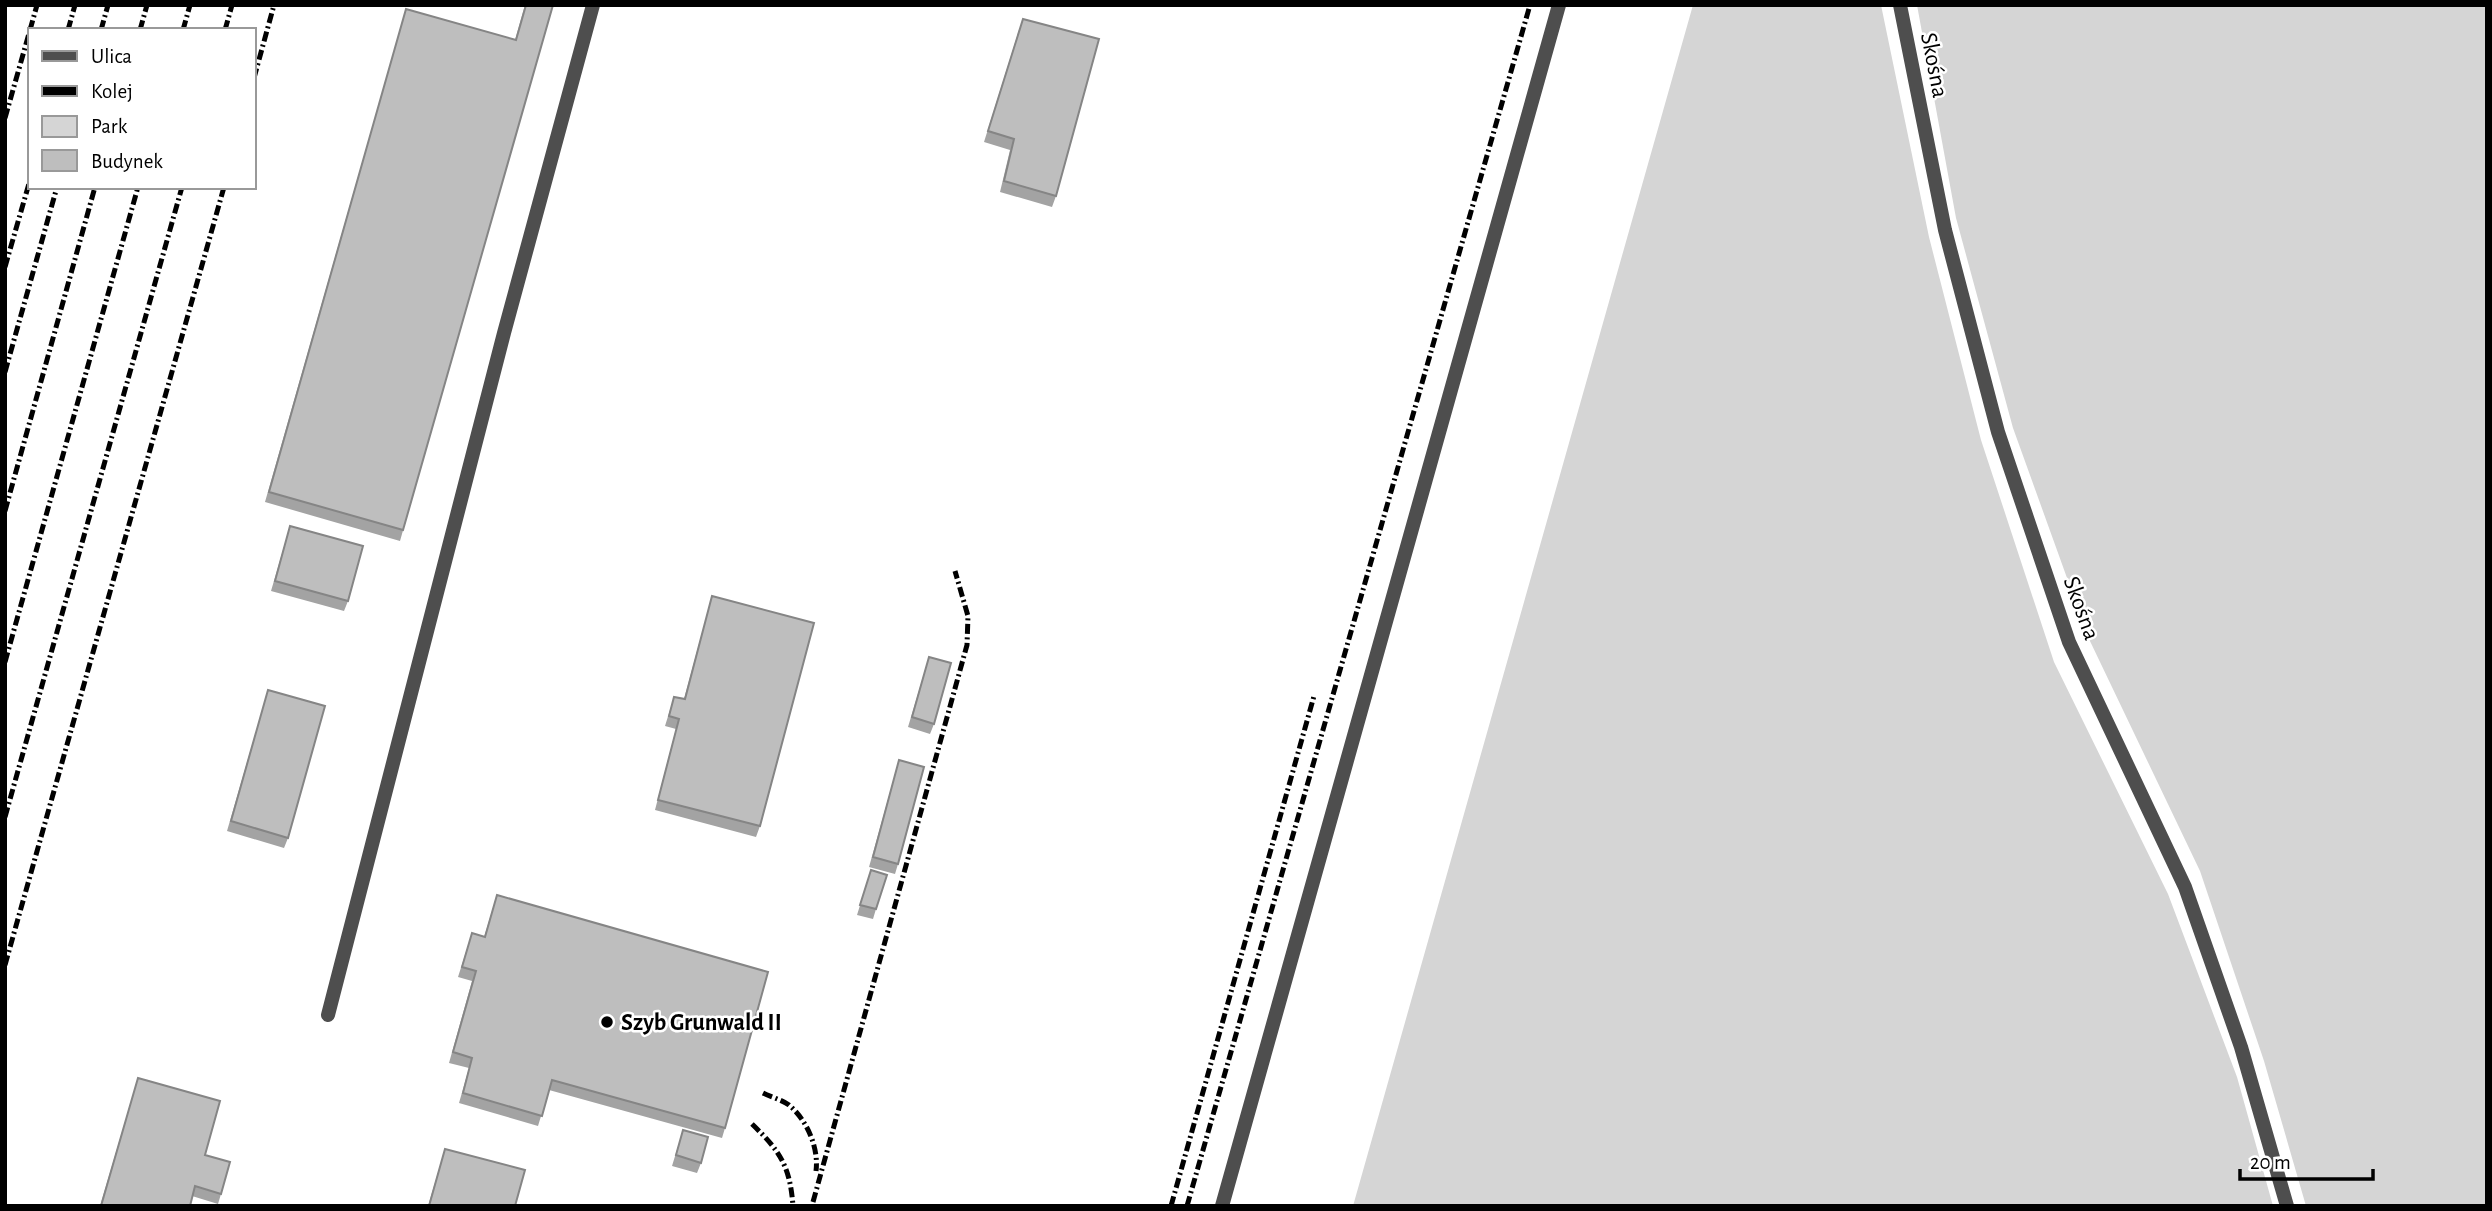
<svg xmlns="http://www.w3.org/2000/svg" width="2492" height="1211" viewBox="0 0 2492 1211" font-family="'Alegreya Sans',sans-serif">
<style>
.green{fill:#d5d5d5}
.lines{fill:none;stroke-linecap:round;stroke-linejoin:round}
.lane{stroke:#4e4e4e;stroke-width:14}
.street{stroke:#4e4e4e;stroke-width:14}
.rail{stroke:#000;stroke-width:5;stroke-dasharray:10 3.5 2 3.5;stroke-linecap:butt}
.wall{fill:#a3a3a3}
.building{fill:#bebebe;stroke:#858585;stroke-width:2}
.poi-dot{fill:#000;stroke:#fff;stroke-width:2.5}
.labels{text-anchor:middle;stroke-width:5;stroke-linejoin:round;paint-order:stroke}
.street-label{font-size:24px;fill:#000;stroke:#fff}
.poi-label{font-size:24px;font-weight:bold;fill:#000;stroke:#fff;text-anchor:start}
</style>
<rect width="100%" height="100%" fill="#fff"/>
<!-- green -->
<path class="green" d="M1693,5h188l48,232 52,203 73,222 114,232 69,183 36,129h-920z
M1917,5h570v1201h-181l-42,-145 -64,-190 -111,-232 -76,-211 -57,-210z"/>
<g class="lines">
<!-- lane -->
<path class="lane" d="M328,1015l176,-682 89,-328
M1222,1206l337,-1201"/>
<!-- street -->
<path class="street" d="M1900,5l45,225 53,202 71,210 116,245 56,160 46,159"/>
<!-- rail -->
<path class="rail" d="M30,30l7,-25
M68,30l7,-25
M101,30l7,-25
M140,30l7,-25
M183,30l7,-25
M225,30l7,-25
M254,78l20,-73
M5,118l25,-88
M5,267l25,-87
M5,372l52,-185
M5,511l90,-324
M5,662l133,-475
M5,817l177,-630
M5,965l219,-778
M763,1093c8,4 19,7 26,12 18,15 30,43 27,66
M752,1124c28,27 38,42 41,82
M813,1202l154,-557 1,-29 -13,-45
M1171,1206l143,-510
M1187,1206l343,-1201"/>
</g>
<!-- wall -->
<path class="wall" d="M525,5h28l-153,536 -135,-39 141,-493 109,31z
M1019,30l37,166 -4,11 -52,-15 10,-42 -26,-8z
M290,526l58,75 -4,10 -73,-20z
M712,596l48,230 -4,11 -101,-27 21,-81 -11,-3 9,-29 10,2z
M929,657l5,67 -4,10 -22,-7z
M268,690l20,148 -4,10 -57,-17z
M899,760l-1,104 -3,10 -26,-7z
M871,870l5,39 -3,10 -16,-4z
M497,895l228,233 -3,10 -173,-48 -11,36 -79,-23 10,-35 -20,-5 23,-82 -14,-4 14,-44 12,4z
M138,1078l67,77 16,39 -3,10 -26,-8 -2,10h-90z
M683,1130l18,33 -4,10 -25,-7z
M445,1149l70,57h-87z"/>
<!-- building -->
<path class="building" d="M526,5h27l-150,525 -134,-38 137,-483 110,31z
M1023,19l76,20 -43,157 -52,-15 10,-42 -26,-8z
M290,526l73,20 -15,55 -73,-20z
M712,596l102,27 -54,203 -102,-26 21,-81 -10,-3 5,-19 11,2z
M929,657l22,6 -17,61 -22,-7z
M268,690l57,16 -37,132 -57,-17z
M899,760l25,7 -26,97 -25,-7z
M871,870l16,5 -11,34 -16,-4z
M497,895l271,77 -43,156 -173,-48 -10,36 -79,-23 9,-35 -19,-6 23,-81 -14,-4 10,-34 13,4z
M138,1078l82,23 -15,54 25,7 -9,32 -26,-8 -5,20h-89z
M683,1130l25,7 -7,26 -25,-8z
M445,1149l80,21 -10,36h-86z"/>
<!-- markers -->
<circle class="poi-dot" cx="607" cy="1022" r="7"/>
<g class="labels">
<!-- street labels -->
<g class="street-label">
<text transform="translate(1935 65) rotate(79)" y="8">Skośna</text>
<text transform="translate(2082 608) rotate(70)" y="8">Skośna</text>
</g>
<!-- poi labels -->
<g class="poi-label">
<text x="621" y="1030">Szyb Grunwald II</text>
</g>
</g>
<!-- border -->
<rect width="2492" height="1211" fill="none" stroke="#000000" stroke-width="14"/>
<!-- legend -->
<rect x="28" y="28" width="228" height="161" fill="#ffffff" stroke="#999999" stroke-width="2"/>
<rect x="42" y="51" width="35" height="10" fill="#4e4e4e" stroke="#999999" stroke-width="2"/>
<text x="91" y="63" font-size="21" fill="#000000">Ulica</text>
<rect x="42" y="86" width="35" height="10" fill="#000000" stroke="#999999" stroke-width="2"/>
<text x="91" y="98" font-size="21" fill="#000000">Kolej</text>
<rect x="42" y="116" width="35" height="21" fill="#d5d5d5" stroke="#999999" stroke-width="2"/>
<text x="91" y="133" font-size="21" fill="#000000">Park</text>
<rect x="42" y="150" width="35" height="21" fill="#bebebe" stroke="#999999" stroke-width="2"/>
<text x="91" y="168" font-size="21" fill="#000000">Budynek</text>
<!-- scale -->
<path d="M2240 1169v10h133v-10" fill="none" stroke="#000000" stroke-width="3.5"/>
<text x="2250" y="1169" font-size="21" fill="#000000" stroke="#ffffff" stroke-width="5" paint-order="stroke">20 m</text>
</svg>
